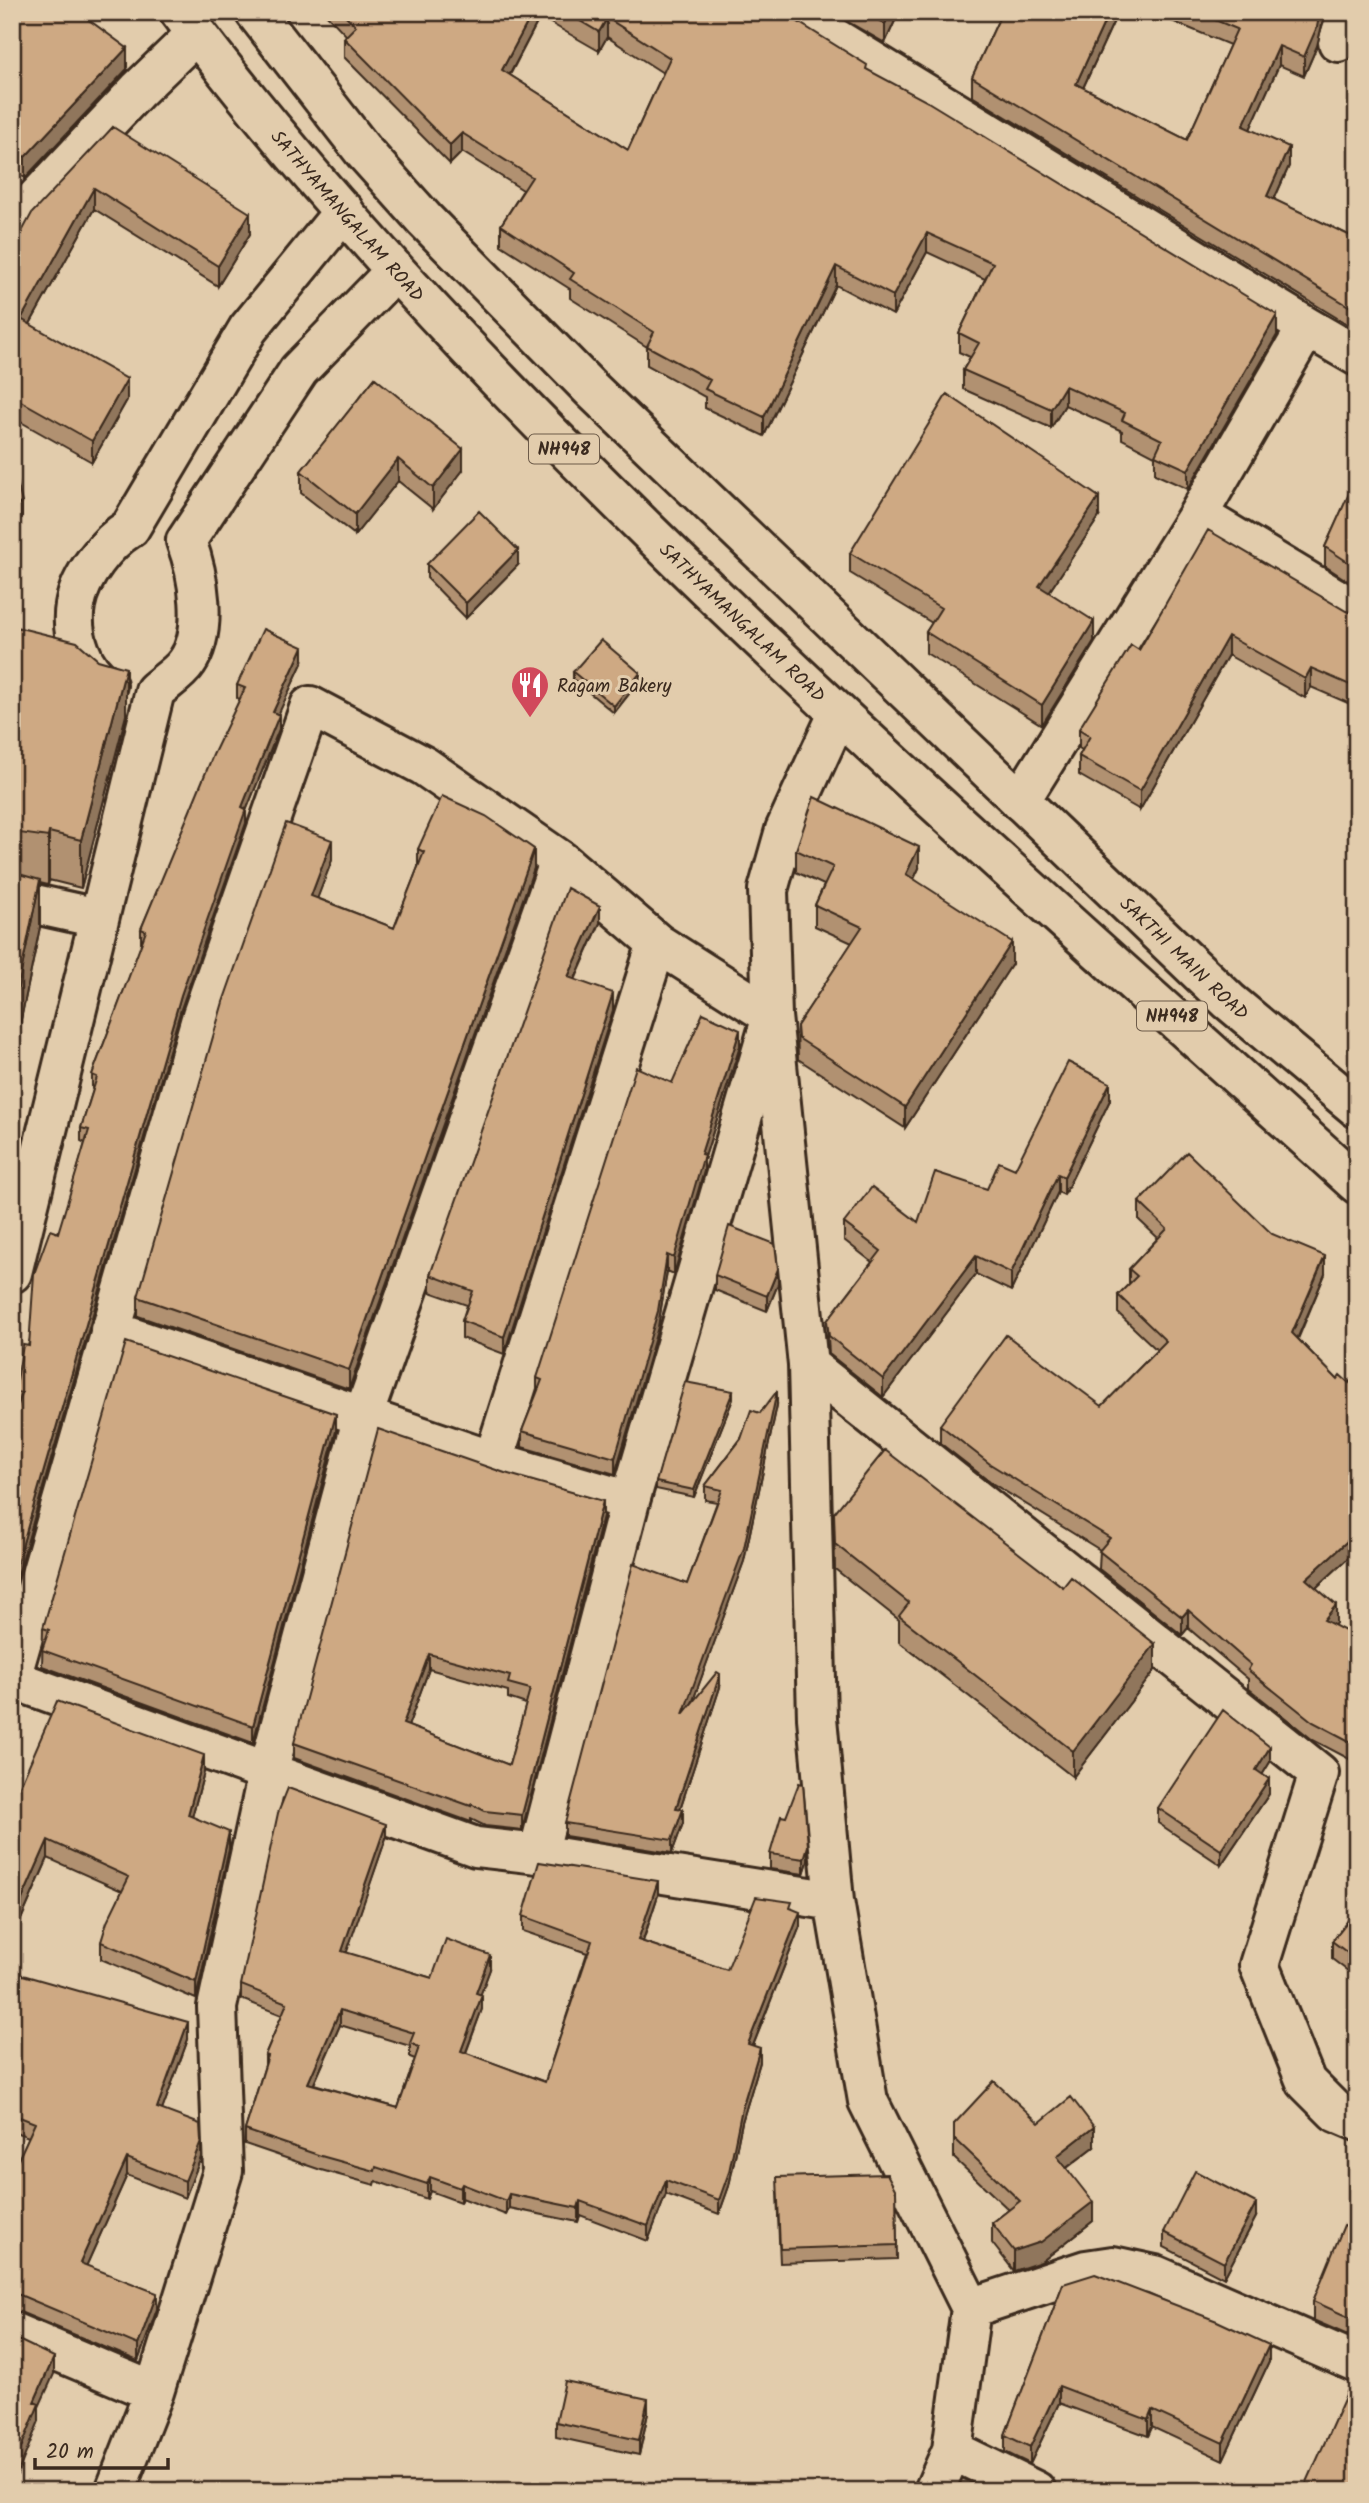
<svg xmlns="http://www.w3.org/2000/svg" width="1369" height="2503" viewBox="0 0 1369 2503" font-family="Kalam,sans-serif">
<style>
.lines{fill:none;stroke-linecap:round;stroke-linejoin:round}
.minor-casing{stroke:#3b2a1e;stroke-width:44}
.highway-casing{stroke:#3b2a1e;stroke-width:44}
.minor{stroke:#e2ccac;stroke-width:38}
.highway{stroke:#e2ccac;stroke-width:38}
.wall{fill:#b19171;stroke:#3b2a1e;stroke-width:2;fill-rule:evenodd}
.shaded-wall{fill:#90765c;stroke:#3b2a1e;stroke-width:2}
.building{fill:#cea983;stroke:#3b2a1e;stroke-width:2;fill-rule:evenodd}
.labels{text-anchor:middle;stroke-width:6;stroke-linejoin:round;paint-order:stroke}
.shield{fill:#e2ccac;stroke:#6d5b49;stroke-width:2}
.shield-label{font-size:18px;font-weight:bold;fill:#3b2a1e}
.street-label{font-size:19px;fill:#3b2a1e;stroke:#e2ccac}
.poi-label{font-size:19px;fill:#3b2a1e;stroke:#e2ccac;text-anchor:start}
</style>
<rect width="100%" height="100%" fill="#e2ccac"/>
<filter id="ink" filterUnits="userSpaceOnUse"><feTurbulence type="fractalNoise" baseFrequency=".0143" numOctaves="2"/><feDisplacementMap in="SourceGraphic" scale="14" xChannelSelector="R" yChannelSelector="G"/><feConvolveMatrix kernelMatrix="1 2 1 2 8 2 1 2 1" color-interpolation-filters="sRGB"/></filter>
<g filter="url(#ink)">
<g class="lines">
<defs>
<path id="minor" d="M792,12l515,315
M1338,42l10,-30
M12,224l126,-134 58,-56
M1198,515l159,96
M107,685c-25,-14 -37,-51 -32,-80 5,-29 32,-63 55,-77l118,-199 96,-118
M838,714l-53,116 -17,60 4,126 36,349 9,353 17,183 34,200 103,207 -19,142 -18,41
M1020,801l178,-286 109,-188 50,29
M12,899l86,19
M12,1273l143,-582c10,-9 25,-18 32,-29 22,-32 11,-89 -1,-121l113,-171 96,-99
M110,1330l383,131 137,40 -92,353
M808,1365l511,408 -60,192 47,117 30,30 21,9
M493,1461l164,-518
M12,1675l190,-660 108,-309 114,60 136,94 97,83 115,73 -142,485
M12,1679l256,93 95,-356 197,-556
M971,2308l115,-38 27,-4 42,9 202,88
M12,2332l142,60 69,-221 -6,-164 51,-235 208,75 62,7 296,47
M952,2450l84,41
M115,2491l39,-99"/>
<g id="highway">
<path id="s1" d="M180,12c141,187 303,357 470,521 228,224 470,436 707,651"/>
<path id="s2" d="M255,12l109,140 61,68 167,170 637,611 128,107"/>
</g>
</defs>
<!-- minor casing -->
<use href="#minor" class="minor-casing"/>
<!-- highway casing -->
<use href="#highway" class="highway-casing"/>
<!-- minor -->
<use href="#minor" class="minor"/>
<!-- highway -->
<use href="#highway" class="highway"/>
</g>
<!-- wall -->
<path class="wall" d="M12,12l72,4 43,53 -102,109 -13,-9z
M324,12h458l85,58 410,265 -89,154 -33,-15v-18l-33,-17v-8l-57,-26 -14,23 -88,-39v-19l7,-13 -11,-5v-19l26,-54 -58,-27 -34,63 -57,-30 -72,151 -59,-28v-11l-58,-32v-18l-77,-49v-9l-69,-44v-20l22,-35 -61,-38 -12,12 -106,-107v-19l2,-3zM540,17l59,34 8,-14 56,36 -35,77 -118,-75z
M831,12h68l-14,31z
M1002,12h116l-35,76 104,52 43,-95 -80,-33h175l-8,34 -13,30 -25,-11 -29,64 39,37 -15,34 83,39v91l-385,-234v-19z
M113,127l137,107 -32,52 -124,-77 -64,115 97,76 -35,62 -80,-45v-176l4,2z
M375,378l88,92 -30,39 -35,-28 -43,54 -54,-42v-22z
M1357,465v122l-32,-21v-19l27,-59v-12z
M1099,517l-50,75 45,49 -52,84 -116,-72v-21l6,-9 -82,-50v-20z
M427,564l91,1 -52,53 -39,-40z
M1346,611l11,3v93l-46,-20 -6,11 -77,-43 -88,155 -61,-35v-19l3,-6 -3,-2v-19l60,-79z
M12,626l114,89 -45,173 -32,-8 -1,5 -8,-2v44l-28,136z
M303,661l-25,53 1,15 -33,82v12l-65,186 -163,397h-3v-14l70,-249 -4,-2v-13l12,-38 -1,-1v-14l50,-132h-1v-14l99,-230 -3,-1v-13z
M573,672l67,8 -26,33 -41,-34z
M418,849l116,19 -185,521 -211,-73v-19l194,-437 -15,38 77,30 24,-61z
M796,850l123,18 -5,11 98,85 -107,164 -107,-69 -1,-33 55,-83 -37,-17v-21l9,-20 -28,-13z
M600,923l-25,57 38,30 -109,344 -42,-16v-17l5,-16 -37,-13v-17z
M740,1046l-36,114v11l-30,103 -7,-3 -9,56 -43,147 -93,-27v-16l15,-39v-14l135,-295z
M1110,1100l-46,95 -6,-3 -47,99 -35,-17 -93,123 -54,-43 -2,-33 45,-59 -28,-22v-17l74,-1 69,-33z
M1139,1202l133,32 53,40 -27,65 39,40 12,4 8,-11v178l-41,38 20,35 -2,3 23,11v126l-44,-23 -65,-52v-9l-60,-51 -6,7 -83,-66 1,-19 -110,-68 -50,-39v-18l162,-19 55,-56 -39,-37v-18l11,-11v-15l29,-31 -19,-18z
M715,1275l63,9 -11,27 -52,-21z
M733,1399l-39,98 -38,-8v-7z
M777,1405l-33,156 -52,142 28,-16 -40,122 3,14 -11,30 -107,-17v-13l122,-239 30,-82 -12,-2v-14l55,-73z
M336,1431l-83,312 -211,-77 1,-38z
M834,1513l321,157 -82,107 -174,-135v-22l-64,-51z
M603,1516l-81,314 -37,-4 -14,-7v3l-177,-64v-15zM429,1669l79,22v7l18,6 -17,61 -101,-39z
M1270,1762l-8,13 7,19 -48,71 -63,-42v-15z
M204,1772l-12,45 37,32 -33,150 -95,-40v-17l21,-51 -74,-33 -29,66 -7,-3v-117z
M386,1838l-40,115 86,25 58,-9 -10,26 2,14 -16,44 79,29 42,-129 -64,-22v-15l135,-21 -15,47 84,28 65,-61 8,17 -47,120 7,16 -18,60 -13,64 -10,28 -53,-20 -18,47 -68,-26 -2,7 -69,-14 -3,7 -44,-17 -2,4 -30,-11 -3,8 -51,-18 -1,4 -54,-15 -76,-26v-14l20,-65v-10l17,-40 -41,-16v-14zM340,2025l70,21v11l5,2 -17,49 -84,-24z
M808,1846v15l-4,13 -34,-5v-15z
M1357,1909v69l-25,-19v-18z
M12,1972l176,67 -26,71 39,47 -16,41 -58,-23 -41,91 71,43 -19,52 -118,-49 -8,-1v-138l17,-36 -17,-6z
M1357,2045v31l-5,-3v-19z
M1039,2123l55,24 -27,21 26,53 -52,41 -27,9 -22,-28v-20l17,-13 -55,-52v-34z
M896,2191l1,68 -117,4 -3,-71z
M1357,2211v128l-44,-19v-19z
M1256,2217l-32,61 -60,-31v-15z
M1063,2284l206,78 -46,98 -71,-33 -4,9 -89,-33 -29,61 -25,-12v-17z
M648,2413l-9,42 -83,-18v-15z"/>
<!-- shaded-wall -->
<path class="shaded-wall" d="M533,12h7v5l-38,72v-19z
M890,12h9l-14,31v-19z
M1109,12h9l-42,91v-19z
M1320,12h5l-8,34 -13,30v-19z
M607,18v19l-8,14v-19z
M1279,46v19l-36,80v-19z
M127,48v21l-102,109v-21z
M462,133v19l-12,12v-19z
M1289,147v19l-22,49v-19z
M94,188v21l-73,131v-21z
M250,213v21l-32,52v-20z
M927,233v19l-34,63v-19z
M836,266v19l-72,151v-19z
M1277,315v20l-89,154v-19z
M127,379v21l-35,62v-21z
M1065,386v19l-14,23v-19z
M463,449v21l-30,39v-21z
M398,459v22l-43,54v-21z
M1099,497v20l-60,90v-21z
M22,503v15l-10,2v-14z
M518,550v15l-52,53v-15z
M1094,621v20l-52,84v-20z
M1228,636v19l-88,155v-19z
M303,647v14l-30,65v-14z
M126,668v47l-45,173v-48z
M1311,668v19l-6,11v-19z
M640,673v7l-26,33v-7z
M279,715v14l-33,82v12l-65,186 -169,586v-14l169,-586 61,-188z
M49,832v48l-1,5v-48z
M332,840v20l-21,55v-19z
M919,847v21l-13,27v-21z
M534,849v19l-185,521v-19z
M40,880v47l-28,136v-47z
M600,906v17l-32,71v-17z
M1012,942v22l-107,164v-21z
M613,993v17l-109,344v-17z
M740,1030v16l-36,114v11l-30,103v-16l27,-104z
M1110,1083v17l-46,95v-18z
M1058,1174v18l-47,99v-18z
M667,1255v16l-9,56 -43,147v-16z
M976,1256v18l-93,123v-18z
M1325,1256v18l-33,77v-18z
M778,1269v15l-11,27v-15z
M733,1391v8l-39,98v-7z
M777,1391v14l-33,156 -61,167v-14z
M336,1414v17l-83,312v-17z
M603,1501v15l-81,314v-15z
M1357,1532v18l-51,47v-18z
M1336,1605v18l-12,15v-18z
M1188,1610v18l-6,7v-18z
M1155,1644v26l-82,107v-26z
M429,1654v15l-26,71v-16z
M720,1674v13l-44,134v-13z
M1270,1747v15l-14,23v-15z
M204,1755v17l-16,60v-17z
M1269,1779v15l-48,71v-15z
M683,1809v14l-11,30v-13z
M386,1824v14l-44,128v-15z
M229,1832v17l-33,150v-17z
M48,1840v18l-29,66v-18z
M808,1846v15l-4,13v-15z
M658,1881v14l-20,60v-15z
M800,1912v14l-52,132v-14z
M490,1955v14l-14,38v-14z
M482,1995v14l-21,56v-14z
M340,2010v15l-32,72v-14z
M188,2022v17l-31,85v-16z
M760,2048v14l-18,60 -13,64 -10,28v-14l23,-92z
M1094,2127v20l-37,28v-19z
M201,2141v16l-16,41v-17z
M127,2158v17l-47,105v-17z
M430,2177v14l-3,8v-15z
M666,2180v14l-18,47v-15z
M462,2184v14l-2,4v-14z
M509,2194v14l-3,7v-14z
M580,2201v14l-2,7v-14z
M1093,2202v19l-52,41 -27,9v-20z
M1256,2203v14l-32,61v-15z
M157,2293v16l-19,52v-16z
M1269,2345v17l-46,98v-17z
M54,2357v17l-15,33v14l-27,66v-17l22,-68z
M1059,2386v17l-29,61v-17z
M648,2399v14l-9,42v-15z
M1152,2410v17l-4,9v-16z"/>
<!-- building -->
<path class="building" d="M12,12h66l49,36 -102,109 -13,-9z
M342,12h191l-31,58 126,80 42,-92 -63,-40 -8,14 -34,-20h217l85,53 -1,4 62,33 349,213 -89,155 -33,-15 7,-15 -40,-20 3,-7 -60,-27 -14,23 -88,-39 16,-27 -20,-10 34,-70 -66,-30 -34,63 -57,-30 -72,151 -59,-28 5,-9 -63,-34 7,-14 -84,-53 4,-6 -73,-48 31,-48 -70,-44 -12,12 -106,-107 12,-12z
M864,12h26l-5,12z
M1002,12h107l-33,72 111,56 50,-111 -41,-17h124l-3,15 -13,30 -25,-11 -36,80 46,21 -22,49 90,43v72l-385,-234z
M113,127l137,86 -32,53 -124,-78 -73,131 106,60 -35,62 -80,-45v-155l4,2 16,-30z
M375,378l88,71 -30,39 -35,-29 -43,55 -54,-43z
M947,394l152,103 -60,89 55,35 -52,84 -116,-73 15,-24 -91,-55z
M12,459l10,44 -10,3z
M1357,465v103l-32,-21 31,-69 -4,-2z
M479,511l39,39 -52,53 -39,-39z
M1208,530l138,81 11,3v74l-46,-20 -6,11 -77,-43 -88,155 -61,-35 11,-20 -11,-7 52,-84 8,5z
M12,626l65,16 21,18 28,8 -45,172 -32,-8 -1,5 -36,-5z
M263,629l40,18 -30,65 6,3 -37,92 4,2 -65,186 -169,586v-157l10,-31 -7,-1 8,-47 6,1 5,-72 16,-44 8,3 31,-103 -8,-2 16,-51 -5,-2 54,-144 -5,-2 72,-174 32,-67 -8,-3z
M601,640l39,33 -26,33 -41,-34z
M442,796l44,20 48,33 -185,521 -211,-73 85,-295 63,-179 46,17 -21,56 83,32 30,-76 -6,-3z
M814,797l105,50 -13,27 106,68 -107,165 -107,-69 -1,-12 65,-99 -47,-22 18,-38 -37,-17z
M12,872l28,8 -28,136z
M567,888l33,18 -32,71 45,16 -109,344 -42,-16 11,-30 -43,-16z
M703,1013l37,17 -39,124 3,1 -30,103 -7,-3 -9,56 -43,147 -93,-27 20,-51 -5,-2 99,-311 36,16z
M1068,1062l42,21 -46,94 -6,-3 -47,99 -35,-17 -93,123 -54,-43 -2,-15 54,-70 -37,-28 28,-36 46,35 17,-50 52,17 12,-27 16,7z
M1187,1152l85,82 53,22 -33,77 45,46 3,-4 9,8 8,-11v160l-51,47 30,26 -12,15 33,17v108l-44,-23 -65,-52 3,-5 -63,-55 -6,7 -83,-66 11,-13 -120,-74 -50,-39 66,-90 96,71 64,-65 -48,-46 19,-19 -8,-7 38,-40 -28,-27z
M729,1226l46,18 3,25 -11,27 -52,-21z
M126,1342l210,72 -83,312 -211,-76 7,-20 -6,-2z
M685,1382l48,9 -39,99 -38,-8z
M777,1391l-33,157 -61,166 34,-42 3,2 -44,134 7,1 -11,31 -107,-17 68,-259 54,20 35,-94 -17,-4 36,-47 10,-29 9,3z
M378,1429l127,44 98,28 -81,314 -37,-4 -14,-7v2l-177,-63zM429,1654l81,22 -2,7 22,6 -21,76 -106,-41z
M885,1450l178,137 8,-10 84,67 -82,107 -174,-135 10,-13 -74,-59 -1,-31z
M57,1701l147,54 -16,60 41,17 -33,150 -95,-40 6,-20 22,-45 -81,-37 -29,66 -7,-2v-100z
M1223,1710l47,37 -14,23 13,9 -48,71 -63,-42z
M799,1783l4,1 5,62 -4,13 -34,-5 11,-38 5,1z
M288,1788l98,36 -44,127 90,27 14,-39 44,16 -14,38 6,2 -21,56 84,31 47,-141 -69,-25 16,-54 119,19 -20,59 89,30 29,-73 36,5 -2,6 10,4 -52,132 12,4 -18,60 -13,64 -10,28 -53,-20 -18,46 -68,-25 -2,7 -69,-14 -3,7 -44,-17 -2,4 -30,-11 -3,7 -51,-17 -1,4 -54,-15 -76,-26 23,-74 -3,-1 22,-52 -46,-18 37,-172zM340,2010l74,23 -4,10 9,4 -21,61 -90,-25z
M1357,1909v51l-25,-19z
M12,1972l176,50 -31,86 43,16 1,17 -16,40 -58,-23 -47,105 77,30 -19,52 -118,-50 -8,-1v-121l23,-50 -23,-9z
M1357,2045v12l-5,-3z
M994,2081l45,42 32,-26 23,30 -37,29 36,46 -52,40 -27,9 -22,-28 28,-22 -66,-63v-14z
M1195,2171l61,32 -32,60 -60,-31z
M887,2174l9,17 1,54 -117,4 -3,-72z
M1357,2211v110l-44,-20 31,-76 6,2z
M1095,2274l122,47 52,24 -46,98 -71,-33 -4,10 -89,-34 -29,61 -25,-12 58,-151z
M12,2337l42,20 -20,45 5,2 -27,66z
M1357,2370v121h-54z
M565,2381l83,18 -9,41 -83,-18z"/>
</g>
<!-- icons -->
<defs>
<symbol id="restaurant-pin" viewBox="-11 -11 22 30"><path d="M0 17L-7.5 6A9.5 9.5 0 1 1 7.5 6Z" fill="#d1495b" stroke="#e2ccac"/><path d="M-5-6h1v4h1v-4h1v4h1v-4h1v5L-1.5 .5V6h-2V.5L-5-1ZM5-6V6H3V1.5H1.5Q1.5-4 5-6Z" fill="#fff"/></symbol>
</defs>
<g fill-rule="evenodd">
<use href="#restaurant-pin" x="508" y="663" width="44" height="60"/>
</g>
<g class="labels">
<!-- shield labels -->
<g class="shield">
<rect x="529" y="434.5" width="70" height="29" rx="5"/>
<rect x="1137" y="1001.5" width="70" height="29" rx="5"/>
</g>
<g class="shield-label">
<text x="564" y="455">NH948</text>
<text x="1172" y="1022">NH948</text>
</g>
<!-- street labels -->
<g class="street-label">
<text dy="7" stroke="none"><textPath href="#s1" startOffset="264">SATHYAMANGALAM ROAD</textPath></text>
<text dy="7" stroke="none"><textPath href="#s1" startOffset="831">SATHYAMANGALAM ROAD</textPath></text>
<text dy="7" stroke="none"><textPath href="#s2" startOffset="1328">SAKTHI MAIN ROAD</textPath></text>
</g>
<!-- poi labels -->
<g class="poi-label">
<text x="557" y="692">Ragam Bakery</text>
</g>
</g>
<!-- margin -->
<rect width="1369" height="2503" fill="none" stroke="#e2ccac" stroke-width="42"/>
<rect x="21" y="21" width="1327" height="2461" fill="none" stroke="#3b2a1e" stroke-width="2.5" filter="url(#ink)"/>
<!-- scale -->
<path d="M35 2458v10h133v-10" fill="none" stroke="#3b2a1e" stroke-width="3.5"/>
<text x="46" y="2458" font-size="21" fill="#3b2a1e" stroke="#e2ccac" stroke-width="5" paint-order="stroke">20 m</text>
</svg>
